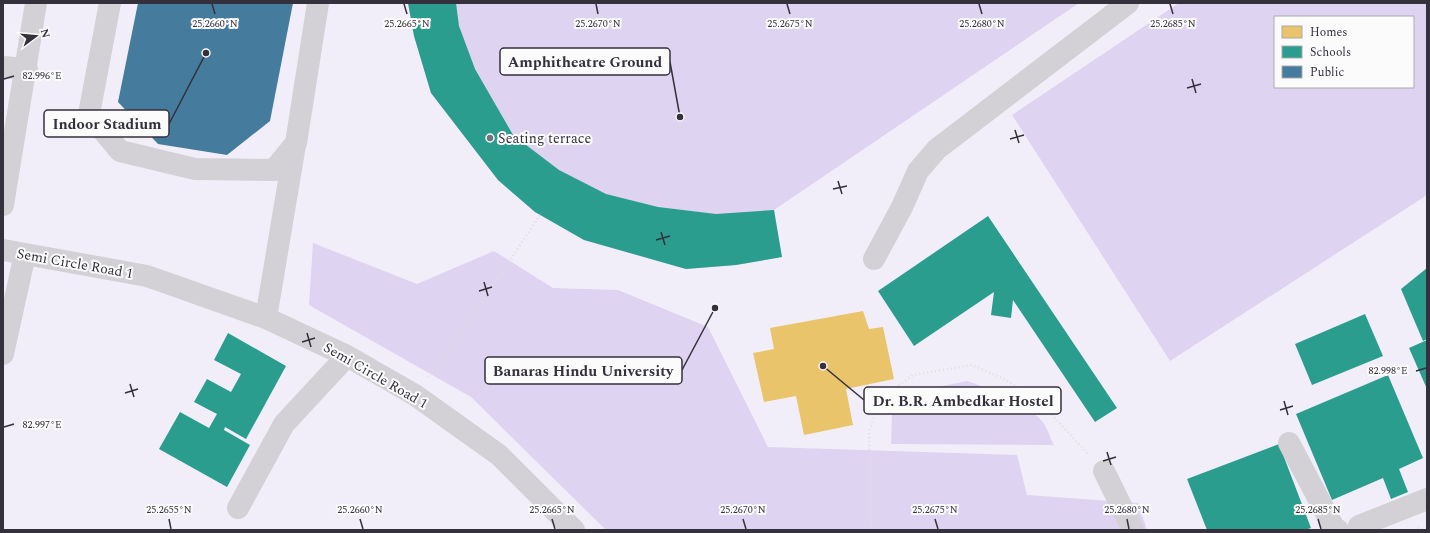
<svg xmlns="http://www.w3.org/2000/svg" width="1430" height="533" viewBox="0 0 1430 533" font-family="Spectral,serif">
<style>
.green{fill:#ded3f0;fill-rule:evenodd}
.homes{fill:#e9c46a}
.schools{fill:#2a9d8f}
.public{fill:#457b9d}
.lines{fill:none;stroke-linecap:round;stroke-linejoin:round}
.path{stroke:#dfdee1;stroke-width:2.5;stroke-dasharray:1 3;stroke-linecap:butt}
.minor{stroke:#d3d1d5;stroke-width:22}
.ticks{fill:none;stroke:#34303c;stroke-width:1.5}
.poi-dot{fill:#76727e;stroke:#fbfbfb;stroke-width:1.5}
.labels{text-anchor:middle;stroke-width:4;stroke-linejoin:round;paint-order:stroke}
.poi-label{font-size:14px;fill:#34303c;stroke:#fbfbfb;text-anchor:start}
.street-label{font-size:14px;fill:#34303c;stroke:#fbfbfb}
.ticks-label{font-size:10px;text-anchor:middle;fill:#34303c;stroke:#fbfbfb;stroke-width:4;stroke-linejoin:round;paint-order:stroke}
.leader{fill:none;stroke:#34303c;stroke-width:1.5}
.callout-dot{fill:#34303c;stroke:#fbfbfb;stroke-width:1.5}
.callout{fill:#fbfbfb;stroke:#34303c;stroke-width:1.5}
.callout-label{font-size:15px;text-anchor:middle;font-weight:bold;fill:#34303c}
</style>
<rect width="100%" height="100%" fill="#f2eef9"/>
<!-- green -->
<path class="green" d="M408,3h671l-305,207 8,47 -46,8 -50,4 -102,-29 -49,-28 -37,-32 -67,-87 -17,-57z
M1179,3h248v192l-257,166 -158,-246zM1275,17h138v70h-138z
M313,243l104,41 77,-33 59,37 65,2 90,37 60,120 249,8 10,40 111,8 9,27h-541l-135,-133 -162,-92z
M967,381c23,8 57,21 74,39 6,6 9,18 13,25l-163,-1 1,-31 17,-14 29,-12z"/>
<!-- homes -->
<path class="homes" d="M863,311l6,18 14,-2 11,52 -48,10 7,36 -49,10 -8,-39 -32,6 -11,-49 21,-4 -4,-21z"/>
<!-- schools -->
<path class="schools" d="M408,3h48l3,23 16,43 38,66 46,35 47,24 52,13 58,7 58,-4 8,47 -46,8 -50,4 -102,-29 -49,-28 -37,-32 -67,-87 -17,-57z
M988,216l129,192 -22,14 -82,-122 -2,18 -20,-3 3,-23 -80,54 -36,-55z
M1427,268v71l-4,2 -22,-52z
M1365,314l18,42 -71,29 -17,-41z
M228,333l58,33 -40,73 -21,-12 -1,3 26,15 -23,42 -68,-38 21,-37 29,16 8,-14 -23,-12 13,-23 24,13 10,-18 -27,-14z
M1427,340v49l-18,-41z
M1388,375l35,83 -24,11 9,23 -17,7 -8,-21 -51,22 -36,-86z
M1279,444l32,84 -6,2h-98l-20,-51z"/>
<!-- public -->
<path class="public" d="M138,3h155l-23,118 -43,34 -69,-11 -40,-42z"/>
<g class="lines">
<!-- path -->
<path class="path" d="M428,377l31,-40 81,-122
M1418,528l7,2
M871,530l-2,-98 11,-33 33,-24 59,-10 32,14 35,22 50,54"/>
<!-- minor -->
<path class="minor" d="M110,3l-21,111 31,37 75,18 79,1 22,-27 22,-140
M3,67l24,2
M3,205l33,-202
M3,250l144,26 119,42 81,38 68,39 84,60 75,75
M874,259l28,-52 16,-36 19,-22 191,-146
M266,318l29,-173
M3,354l22,-100
M1289,443l44,83 5,4
M1104,471l29,59
M238,508l46,-84 63,-68
M1361,530l-2,-4 68,-27"/>
</g>
<!-- ticks -->
<path class="ticks" d="M212,4l3,10M404,4l3,10M596,4l2,10M787,4l3,10M979,4l3,10M1170,4l3,10M4,79l10,-3M1192,79l4,14M1187,88l14,-4M1015,130l4,13M1010,139l14,-4M838,181l4,13M833,189l14,-3M661,232l4,13M656,240l14,-4M484,282l4,14M479,291l13,-4M307,333l4,14M302,342l13,-4M1416,371l10,-3M130,384l4,13M125,393l13,-4M1284,401l4,14M1280,410l13,-4M4,427l10,-3M1107,452l4,13M1103,461l13,-4M169,519l2,10M360,519l3,10M552,519l3,10M743,519l3,10M935,519l3,10M1127,519l2,10M1318,519l3,10"/>
<!-- markers -->
<circle class="poi-dot" cx="490" cy="138" r="4"/>
<g class="labels">
<!-- poi labels -->
<g class="poi-label">
<text x="498" y="143">Seating terrace</text>
</g>
<!-- street labels -->
<g class="street-label">
<text transform="translate(75 263) rotate(10)" y="5">Semi Circle Road 1</text>
<text transform="translate(376 375) rotate(30)" y="5">Semi Circle Road 1</text>
</g>
</g>
<g class="ticks-label">
<text x="215" y="27">25.2660°N</text>
<text x="407" y="27">25.2665°N</text>
<text x="598" y="27">25.2670°N</text>
<text x="790" y="27">25.2675°N</text>
<text x="982" y="27">25.2680°N</text>
<text x="1173" y="27">25.2685°N</text>
<text x="42" y="79">82.996°E</text>
<text x="1388" y="374">82.998°E</text>
<text x="42" y="428">82.997°E</text>
<text x="169" y="513">25.2655°N</text>
<text x="360" y="513">25.2660°N</text>
<text x="552" y="513">25.2665°N</text>
<text x="743" y="513">25.2670°N</text>
<text x="935" y="513">25.2675°N</text>
<text x="1127" y="513">25.2680°N</text>
<text x="1318" y="513">25.2685°N</text>
</g>
<!-- callouts -->
<path class="leader" d="M680 117L670 62M206 53L169 124M715 308L682 370M823 366L864 400"/>
<g class="callout-dot">
<circle cx="680" cy="117" r="4"/>
<circle cx="206" cy="53" r="4"/>
<circle cx="715" cy="308" r="4"/>
<circle cx="823" cy="366" r="4"/>
</g>
<g class="callout">
<rect x="500" y="48" width="170" height="27" rx="4"/>
<rect x="44" y="110" width="125" height="27" rx="4"/>
<rect x="485" y="357" width="197" height="27" rx="4"/>
<rect x="864" y="387" width="197" height="27" rx="4"/>
</g>
<g class="callout-label">
<text x="585" y="67">Amphitheatre Ground</text>
<text x="107" y="129">Indoor Stadium</text>
<text x="583" y="376">Banaras Hindu University</text>
<text x="963" y="406">Dr. B.R. Ambedkar Hostel</text>
</g>
<!-- border -->
<rect width="1430" height="533" fill="none" stroke="#34303c" stroke-width="8"/>
<!-- legend -->
<rect x="1274" y="16" width="140" height="72" fill="#fbfbfb" stroke="#abaaaf"/>
<rect x="1282" y="26" width="20" height="12" fill="#e9c46a" stroke="#abaaaf"/>
<text x="1310" y="36" font-size="12" fill="#34303c">Homes</text>
<rect x="1282" y="46" width="20" height="12" fill="#2a9d8f" stroke="#abaaaf"/>
<text x="1310" y="56" font-size="12" fill="#34303c">Schools</text>
<rect x="1282" y="66" width="20" height="12" fill="#457b9d" stroke="#abaaaf"/>
<text x="1310" y="76" font-size="12" fill="#34303c">Public</text>
<!-- north arrow -->
<g transform="translate(36 36) rotate(74)" stroke="#fbfbfb" stroke-width="3" paint-order="stroke">
<path d="M0-3L7 15L0 10L-7 15Z" fill="#34303c"/>
<text y="-6" font-size="11" font-weight="bold" text-anchor="middle" fill="#34303c">N</text>
</g>
</svg>
